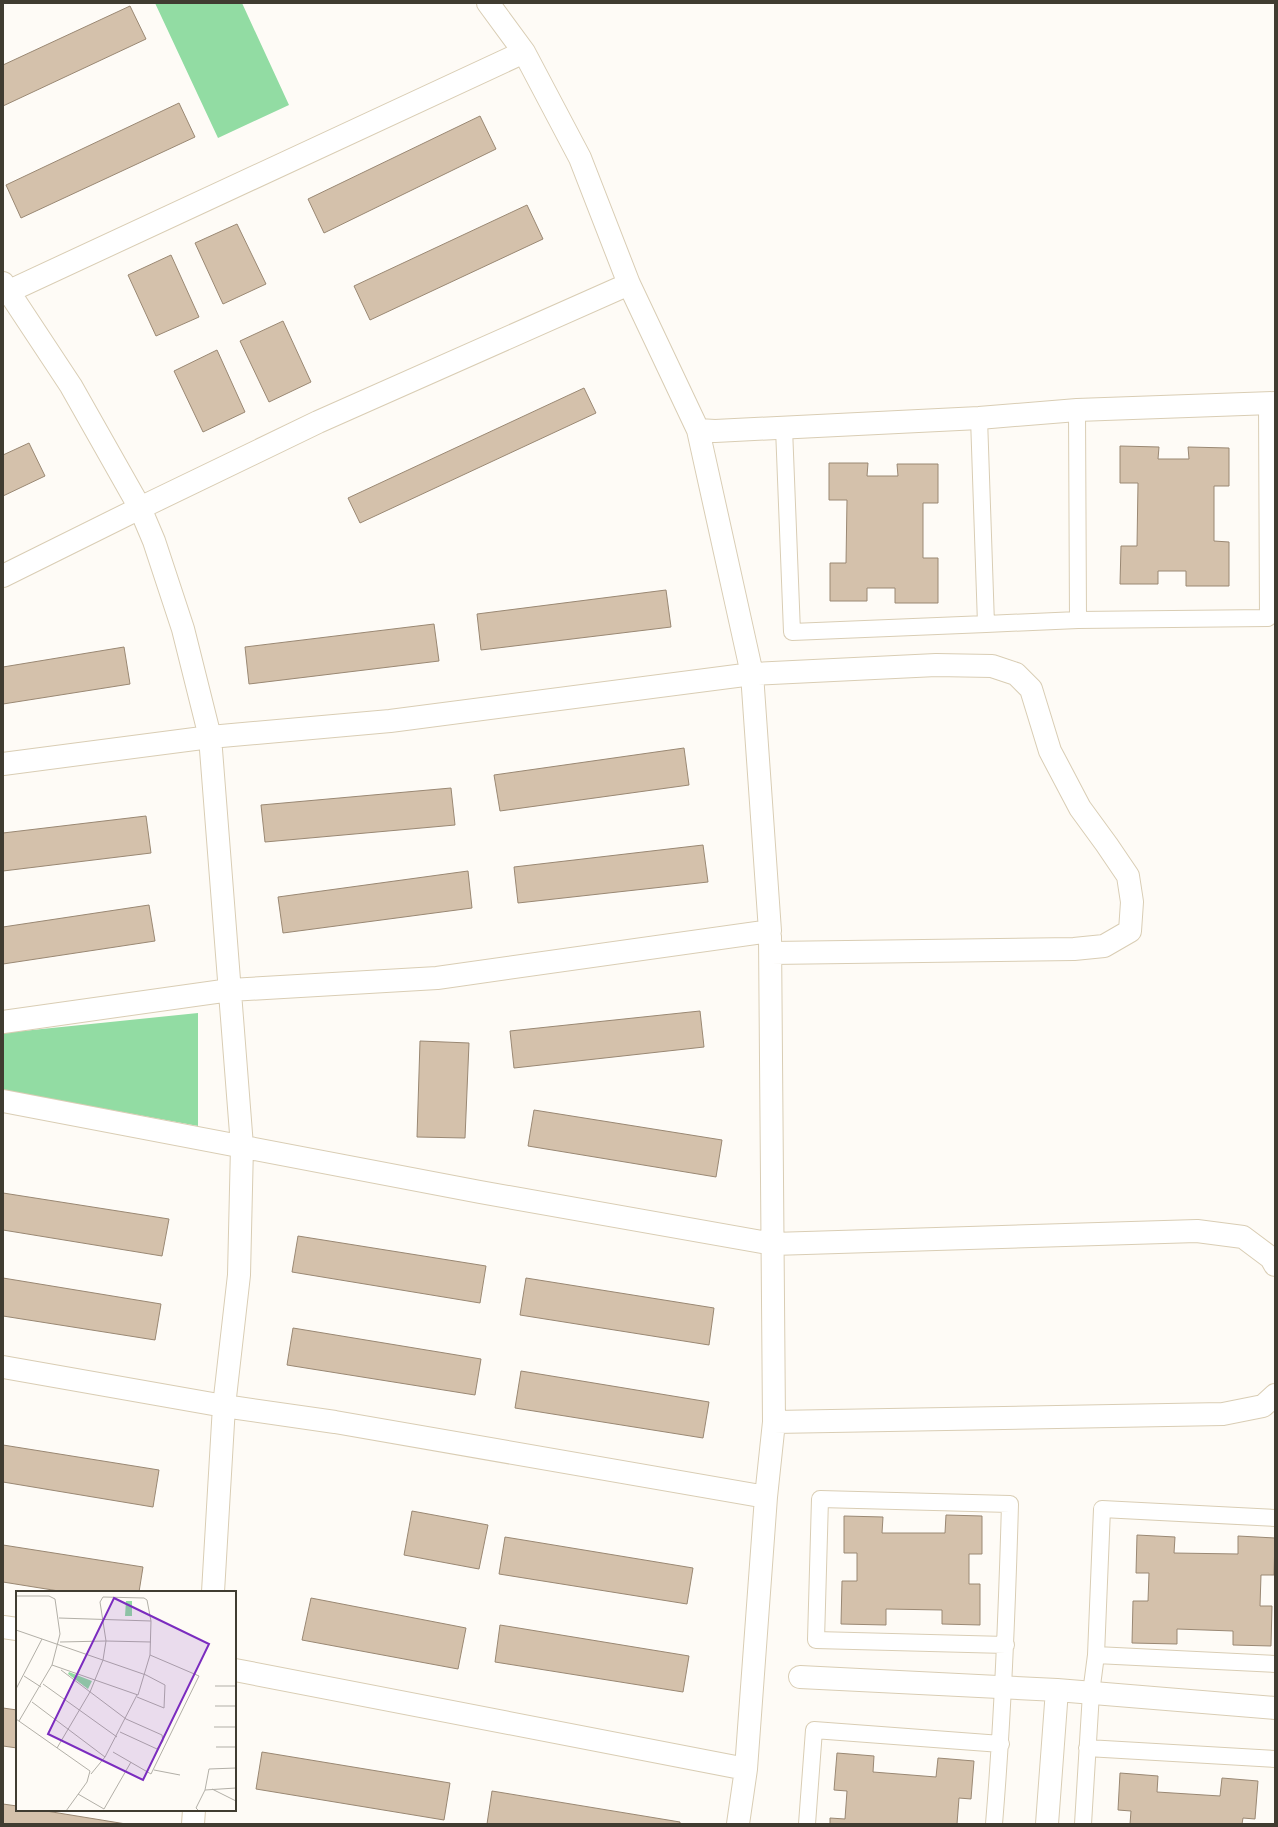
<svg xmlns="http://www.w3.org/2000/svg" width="1278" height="1827" viewBox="0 0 1278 1827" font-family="'PT Sans',sans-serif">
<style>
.green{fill:#92dca3}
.building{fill:#d4c1ab;stroke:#9a8873}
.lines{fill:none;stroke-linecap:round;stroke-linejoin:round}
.service-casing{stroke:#d9cdb4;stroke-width:18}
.minor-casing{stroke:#d9cdb4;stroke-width:24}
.service{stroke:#fff;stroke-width:16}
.minor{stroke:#fff;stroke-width:22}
.inset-road{fill:none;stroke:#b2afa7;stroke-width:1}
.view{fill:#7b2cbf;fill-opacity:0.15;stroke:#7b2cbf;stroke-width:2}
.inset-edge{fill:none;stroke:#403c31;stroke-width:2}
</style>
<rect width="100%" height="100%" fill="#fefbf6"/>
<!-- green -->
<path class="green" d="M155,3h87l47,102 -71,33z
M198,1013v113l-195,-36v-57z"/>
<!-- building -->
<path class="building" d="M130,6l16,33 -143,67v-41z
M179,103l16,34 -174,81 -15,-33z
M480,116l16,33 -172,84 -16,-34z
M527,205l16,34 -173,81 -16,-34z
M237,224l29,60 -43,20 -28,-61z
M171,255l28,62 -43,19 -28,-61z
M283,321l28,61 -42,20 -29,-61z
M217,350l28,62 -42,20 -29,-61z
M584,388l12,25 -236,110 -12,-25z
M29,443l16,33 -42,20v-41z
M1120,446l39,1 -1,12h31l-1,-12 41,1v38h-15v55l15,1v44h-43v-15h-28v13h-38l1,-38h16l1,-63h-18z
M829,463h39l-1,13h31l-1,-12h41v39h-15v55h15v45h-43v-15h-28v13h-37v-38h16l1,-63h-18z
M666,590l5,37 -190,23 -4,-36z
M434,624l5,37 -190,23 -4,-37z
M124,647l6,37 -127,20v-37z
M684,748l5,37 -189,26 -6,-36z
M451,788l4,37 -190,17 -4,-37z
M146,816l5,37 -148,18v-38z
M703,845l5,37 -190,21 -4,-36z
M468,871l4,37 -189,25 -5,-36z
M149,905l6,36 -152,23v-37z
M700,1011l4,36 -190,21 -4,-37z
M420,1041l49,2 -4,95 -48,-1z
M534,1110l188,30 -6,37 -188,-31z
M3,1193l166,26 -7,37 -159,-26z
M298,1236l188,30 -6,37 -188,-31z
M3,1278l158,26 -6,36 -152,-24z
M526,1278l188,30 -5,37 -189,-30z
M293,1328l188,31 -6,36 -188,-30z
M521,1371l188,31 -6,36 -188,-30z
M3,1445l156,25 -6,37 -150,-25z
M412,1511l76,14 -9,44 -75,-14z
M946,1515l36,1v38h-13v30h11v41l-38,-1v-14l-56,-1v16l-45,-1 1,-43h15v-28h-13v-37l39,1 -1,16h63z
M1137,1535l38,2 -1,16 64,1v-18l37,2 -1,37h-13l-1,31h12l-1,40 -38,-1v-14l-56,-2v15l-45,-1 1,-42h15l1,-28h-13z
M505,1537l188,31 -6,36 -188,-30z
M3,1545l140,22 -4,25h-74l-62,-10z
M311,1598l155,30 -8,41 -156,-29z
M500,1625l189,31 -6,36 -188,-30z
M3,1708l14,2v38l-14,-2z
M262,1752l188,31 -6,37 -188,-31z
M837,1753l37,3 -1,16 63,5 2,-19 36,3 -3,38 -12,-1 -2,26h-127v-6l15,1 2,-28 -13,-1z
M1120,1773l38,3 -1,16 63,4 2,-18 36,3 -3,38 -12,-1 -1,6h-112l1,-13 -13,-1z
M492,1791l188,31v2h-193z
M3,1804l14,2v4h23l86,14h-123z"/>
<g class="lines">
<defs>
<path id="service" d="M1077,410l1,210 190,-2 -1,-215
M784,428l8,204 194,-8 -7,-206
M986,624l92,-4
M1096,1655l179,9
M1087,1748l188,11
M807,1824l7,-94 187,14
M994,1824c9,-107 13,-213 16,-320l-190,-5 -4,141 190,5
M1083,1824l8,-131 5,-38 6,-146 173,9"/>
<path id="minor" d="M3,283l68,103 69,122 -137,68
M3,294l521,-242
M698,430l17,1 264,-13 98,-8 198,-7
M3,764l207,-27 180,-16 362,-47 184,-9 56,1 24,8 15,15 19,62 30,57 27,37 21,31 4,26 -2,29 -26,15 -30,3 -303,4
M3,1022l227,-32 207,-12 333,-47 -18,-257 -54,-244 -69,-146 -49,-126 -56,-106 -36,-49
M3,1101l477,91 293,52 424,-13 46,6 28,21 4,7
M3,1367l221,39 111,16 431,75
M774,1422l449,-8 40,-8 12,-11
M213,1592l11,-186 15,-131 3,-129 -32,-409 -27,-108 -29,-88 -14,-33 178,-86 311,-138
M3,1627l14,2
M235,1670l511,99 20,-272 8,-75 -4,-485
M800,1677l257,13 218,18
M193,1824l1,-14
M738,1824l8,-55
M1047,1824l10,-134"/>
</defs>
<!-- service casing -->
<use href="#service" class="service-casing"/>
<!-- minor casing -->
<use href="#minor" class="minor-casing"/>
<!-- service -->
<use href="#service" class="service"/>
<!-- minor -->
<use href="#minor" class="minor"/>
</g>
<!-- overview -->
<g transform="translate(16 1591)">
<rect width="220" height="220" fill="#fefbf6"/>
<path d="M110,10h6v15h-7zM53,81l23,9 -4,8 -20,-15z" fill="#92dca3"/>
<path class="inset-road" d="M0,5h33l6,3 5,35 -8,31 -33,56M43,27l92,3M0,39l130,45 19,10 -1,23 -27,-11M36,74l86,30 12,-40 1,-34 -4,-21 -3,-2 -41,-1 -3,5 6,39 -46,1M45,79l65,49 36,16 1,6 -6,8 -37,-17M8,85l17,11M27,93l74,53M199,95h21M0,98l26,-50M16,111l73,55 32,-62M199,115h21M0,128l74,52 -3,11 -21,29M198,136h22M200,156h20M41,157l33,-56 13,-32 3,-19 45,1M97,161l38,22 48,-98 -49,-21M138,179l26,5M75,183l14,-17M196,198l24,12M189,199l4,-21 27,-1M62,203l26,15 27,-47M183,220l-3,-3 9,-18 31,-2"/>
<path class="view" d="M98,7l95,46 -66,136 -95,-46z"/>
<rect width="220" height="220" class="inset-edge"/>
</g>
<!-- border -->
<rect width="1278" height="1827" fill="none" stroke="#403c31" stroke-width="8"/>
</svg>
